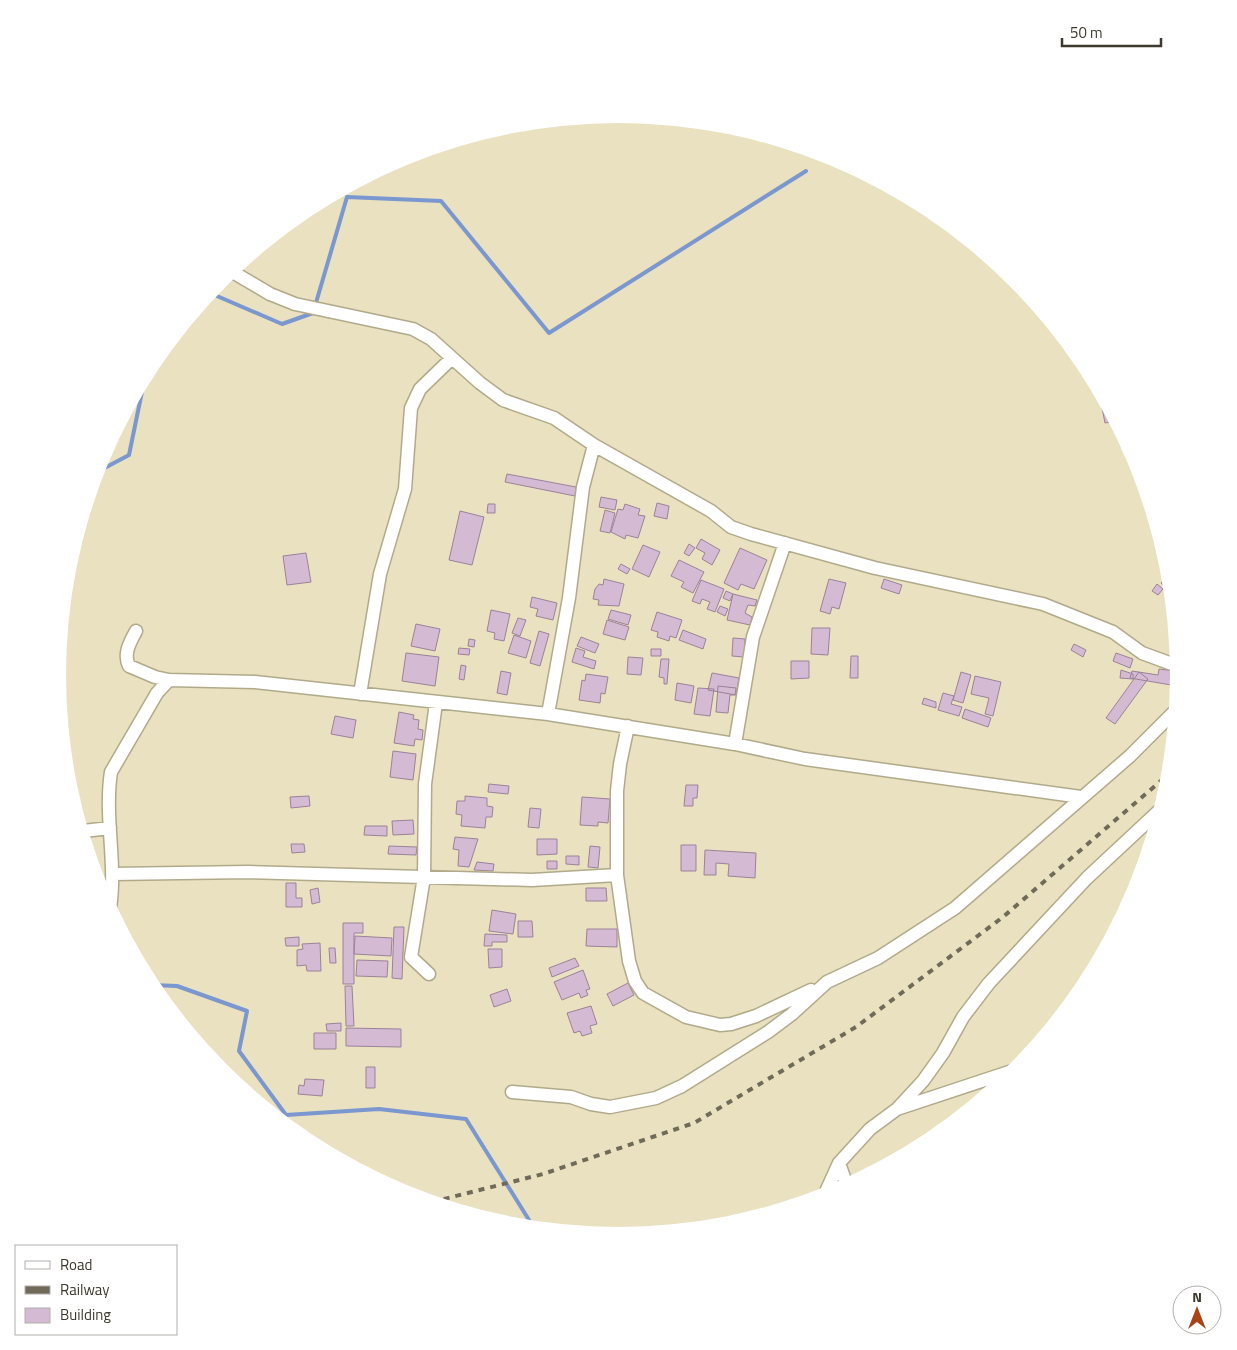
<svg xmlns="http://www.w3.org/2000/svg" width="1237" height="1350" viewBox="0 0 1237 1350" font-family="'Titillium Web',sans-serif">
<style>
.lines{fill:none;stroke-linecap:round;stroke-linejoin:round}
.stream{stroke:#7a97cf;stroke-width:4}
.building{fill:#d4bad2;stroke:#9b8299}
.minor-casing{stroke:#b1aa8a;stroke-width:15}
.minor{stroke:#fff;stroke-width:12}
.rail{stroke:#6f6b58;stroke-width:4;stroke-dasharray:6 6;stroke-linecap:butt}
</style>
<rect width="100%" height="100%" fill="#e9e1c0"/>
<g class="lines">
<!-- stream -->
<path class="stream" d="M210,293l72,31 31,-11 34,-116 94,4 108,132 257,-162
M97,472l32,-17 16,-78
M151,985l26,1 70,25 -8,40 47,64 93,-6 87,10 68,109"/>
</g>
<!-- building -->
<path class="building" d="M1108,407l8,14 -11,2 -3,-15z
M1132,452l5,9 1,4h-6z
M507,474l69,13 -1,9 -70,-14z
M601,497l16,3 -2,10 -16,-3z
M657,503l12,3 -2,13 -13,-3z
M488,504h7v9h-8z
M625,504l15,5 -2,6 7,1 -7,22 -12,-3 -1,4 -14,-7 7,-23 5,1z
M605,510l10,3 -5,20 -10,-2z
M460,511l24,6 -12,48 -23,-5z
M701,539l19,11 -8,15 -10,-6 3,-6 -9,-5z
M689,544l6,4 -6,8 -5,-3z
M643,545l17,7 -11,25 -17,-8z
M740,548l27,12 -13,29 -13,-5 -3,6 -14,-7z
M306,553l5,29 -24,3 -4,-29z
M679,560l25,12 -11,21 -12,-6 3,-5 -13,-6z
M621,564l9,5 -3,5 -9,-5z
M1169,576l1,1 1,17 -10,-11z
M604,579l20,5 -5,22 -21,-1 1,-5 -6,-1 2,-10 4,-5 4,1z
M829,579l17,4 -7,26 -7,-2 -2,7 -10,-3z
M884,579l18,6 -3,9 -18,-6z
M701,580l23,9 -9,23 -8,-3 3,-7 -8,-3 -2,5 -8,-3z
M1157,584l6,5 -5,6 -6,-4z
M726,591l7,3 -3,7 -7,-3z
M733,594l24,6 -2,6 -7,-1 -3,8 7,4 -2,8 -23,-5z
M532,597l25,6 -4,17 -17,-4 2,-7 -8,-2z
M720,606l8,3 -3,7 -8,-4z
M491,610l19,4 -6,27 -10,-2 1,-6 -8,-2z
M611,610l20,5 -3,10 -20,-6z
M657,612l25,8 -6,18 -6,-2 -1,5 -12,-4 1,-5 -7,-2z
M518,618l8,2 -6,16 -8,-3z
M607,620l22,7 -4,13 -22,-6z
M416,624l24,5 -5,22 -24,-5z
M812,628h18l-2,27 -17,-1z
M683,630l23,9 -3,10 -24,-9z
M539,631l10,3 -9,32 -10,-3z
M514,635l17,6 -5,17 -18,-5z
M581,637l18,7 -4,9 -18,-7z
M733,638l12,1 -1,18 -12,-1z
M469,639l6,1 -1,7 -6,-1z
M1074,644l12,6 -3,7 -12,-7z
M459,648l11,1 -1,6 -11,-1z
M576,648l9,3 -2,6 13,4 -2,8 -22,-7z
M651,649h10v7h-10z
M406,653l33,4 -4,29 -33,-5z
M1116,653l17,6 -3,9 -17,-7z
M851,656h7v22h-8z
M628,657l15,1 -2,17 -14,-1z
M661,659h8l-2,25h-3v-6l-5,-1z
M791,661h18v17l-18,1z
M461,665l5,1 -2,14 -5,-1z
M1159,669l16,2 -1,8h4l-1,7 -47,-8 2,-7 26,4z
M1121,670l12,4v5l-13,-1z
M501,671l10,2 -4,22 -10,-2z
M961,672l10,3 -8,28 -10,-3z
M1139,672l9,7 -33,45 -9,-6z
M712,673l27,5 -3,17 -28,-5z
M586,674l22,3 -3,17 -4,-1 -1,10 -21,-3 3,-20 3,1z
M975,676l26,6 -8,34 -8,-2 4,-16 -18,-4z
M677,683l17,3 -3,17 -16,-3z
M718,686l18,2 -1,7h-5l-2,18 -12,-1z
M698,688l16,1 -4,27 -16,-2z
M943,693l11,3 -3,8 11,3 -3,9 -21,-6z
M924,698l12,4v6l-14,-4z
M965,709l26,9 -3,9 -26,-9z
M399,712l15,3 -1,4 6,1 -1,9 5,1 -1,10 -7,-1 -1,7 -20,-3z
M335,716l21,4 -3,18 -22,-4z
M393,751l23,3 -3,26 -23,-3z
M489,784l20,2 -1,8 -20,-2z
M686,785h12l-1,13h-4v8h-9z
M309,796l1,10 -19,2 -1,-11z
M465,796l22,2v8l6,1 -1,10h-6l-1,11 -24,-2 1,-11 -6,-1 1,-13h8z
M582,797l28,2 -2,24 -10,-1v4l-18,-1z
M530,808l11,1 -2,19 -11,-1z
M413,820l1,14 -21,1 -1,-14z
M365,826h22v10l-23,-1z
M455,837l23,2 -9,28 -11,-1 1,-16 -6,-1z
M537,839h20v15l-20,1z
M291,844h13l1,8 -13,1z
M681,845h15v26h-15z
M389,846l28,1 -1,8 -28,-1z
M590,846l10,1 -2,21 -10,-1z
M705,850l51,3 -1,25 -27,-2 1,-12 -13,-1v12h-12z
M566,856h13v9l-13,-1z
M547,861h10v8h-10z
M477,862l17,2 -1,7 -19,-1z
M286,883h10v15h6v9h-16z
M318,888l2,14 -8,2 -2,-14z
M586,888h20l1,13h-21z
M492,910l24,4 -3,20 -24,-3z
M518,921h14l1,16h-15z
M343,923h20v10h-9v51h-11z
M394,927h10l-2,52 -10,-1z
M587,929h30v18l-31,-1z
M485,934l22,1v7h-15v4h-8z
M355,936l37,2 -1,18 -37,-2z
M299,937v9h-13l-1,-8z
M320,943l1,28h-14l-1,-6 -9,1v-16l6,-1 -1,-5z
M329,948h6l1,15h-6z
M488,949h14v18l-13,1z
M575,958l4,8 -27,11 -3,-9z
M357,960l31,1 -1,16 -31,-1z
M583,970l7,19 -4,1 2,5 -7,3 -2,-5 -17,7 -8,-18z
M628,983l6,12 -21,11 -6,-12z
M345,986h7l2,40h-8z
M507,989l4,12 -17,6 -4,-12z
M591,1006l6,18 -7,2 2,7 -10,3 -2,-5 -6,2 -7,-20z
M341,1023v8h-14l-1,-7z
M346,1028l55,1v18l-55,-1z
M314,1033h22v16h-22z
M366,1067h9v21h-9z
M305,1079l19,1 -2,16 -24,-2 1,-9 5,1z"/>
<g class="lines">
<defs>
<path id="minor" d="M231,271l39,23 25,10 118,25 18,10 49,44 23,17 51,18 40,27 117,66 20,16 20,7 124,34 168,36 70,28 29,21 30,11h6
M136,631c-6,11 -13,23 -7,35l26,11 14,3 86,2 293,32 187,30 70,15 276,38
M360,694l20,-120 25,-85 6,-81 9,-19 32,-31
M548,714l21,-116 14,-111 11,-42
M628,726l-8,38 -3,27v84l12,86 6,20 8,12 43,24 34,8 11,-1 25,-8 55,-26
M735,744l18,-107 32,-94
M83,831l27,-3
M112,874l136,-2 284,8 85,-5
M110,908c7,-45 -6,-91 1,-136l46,-79 12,-13
M429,974l-18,-17 13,-80 1,-93 11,-81
M512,1092l59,5 20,7 19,3 46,-9 26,-12 86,-54 24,-18 35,-32 51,-24 77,-50 175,-152 46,-46
M897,1109l121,-40
M839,1163l8,23
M824,1196l15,-33 31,-34 27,-20 26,-28 20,-28 20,-36 26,-34 98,-105 75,-70"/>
</defs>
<!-- minor casing -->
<use href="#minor" class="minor-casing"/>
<!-- minor -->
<use href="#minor" class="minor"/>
<!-- rail -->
<path class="rail" d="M432,1202l111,-28 151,-51 162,-96 147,-110 167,-144"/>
</g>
<!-- crop -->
<path d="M0 0H1237V1350H0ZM66 675a552 552 0 1 1 1104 0a552 552 0 1 1-1104 0Z" fill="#fff" fill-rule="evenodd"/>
<!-- legend -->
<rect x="15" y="1245" width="162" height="90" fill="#ffffff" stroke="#b1b0ab"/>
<rect x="25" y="1261" width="25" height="8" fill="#ffffff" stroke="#b1b0ab"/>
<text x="60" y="1270" font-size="15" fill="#3d3a2d">Road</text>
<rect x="25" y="1286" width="25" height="8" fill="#6f6b58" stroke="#b1b0ab"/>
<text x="60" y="1295" font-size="15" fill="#3d3a2d">Railway</text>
<rect x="25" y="1308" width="25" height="15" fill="#d4bad2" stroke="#b1b0ab"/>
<text x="60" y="1320" font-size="15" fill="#3d3a2d">Building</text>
<!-- north arrow -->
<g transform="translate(1197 1310)"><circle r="24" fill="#ffffff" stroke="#b1b0ab"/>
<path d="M0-4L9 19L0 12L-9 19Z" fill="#a94416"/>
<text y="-8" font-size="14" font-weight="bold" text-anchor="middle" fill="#3d3a2d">N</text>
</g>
<!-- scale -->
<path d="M1062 38v8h99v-8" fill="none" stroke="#3d3a2d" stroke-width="2.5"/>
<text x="1070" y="38" font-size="15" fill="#3d3a2d" stroke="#ffffff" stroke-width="4" paint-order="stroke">50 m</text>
</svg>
